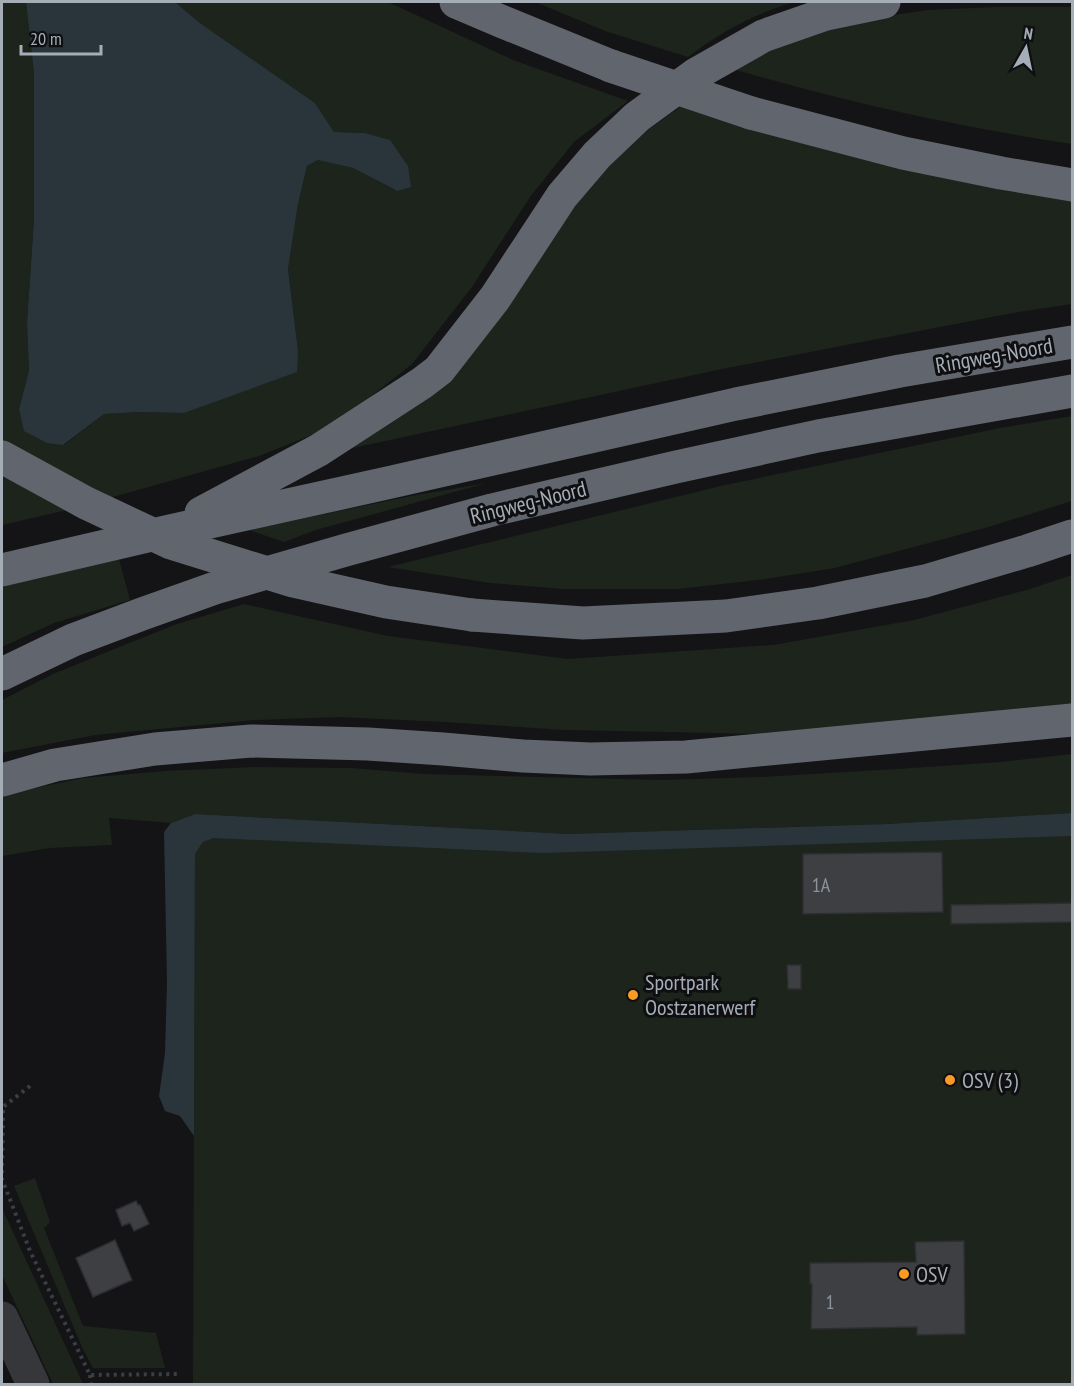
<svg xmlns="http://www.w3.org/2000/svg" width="1074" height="1386" viewBox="0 0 1074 1386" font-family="'PT Sans Narrow',sans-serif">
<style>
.green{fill:#1c241c}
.water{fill:#29353b}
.building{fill:#3e3f43;stroke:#2e2e32;stroke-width:1.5}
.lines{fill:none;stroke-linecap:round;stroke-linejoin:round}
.path{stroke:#3b3e42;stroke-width:4;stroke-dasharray:3 4.5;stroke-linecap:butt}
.minor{stroke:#35373b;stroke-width:33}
.highway{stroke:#61656d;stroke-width:33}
.highway-bridge{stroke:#61656d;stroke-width:33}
.poi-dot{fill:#fd9a25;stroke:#0f0f11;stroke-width:2}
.labels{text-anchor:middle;stroke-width:6;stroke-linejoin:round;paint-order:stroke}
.number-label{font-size:20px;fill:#8b929a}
.street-label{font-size:22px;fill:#a5adb7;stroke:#0f0f11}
.poi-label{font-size:22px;fill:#a5adb7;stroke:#0f0f11;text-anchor:start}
</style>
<rect width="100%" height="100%" fill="#141416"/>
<!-- green -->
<path class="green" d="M2,2h24l8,71v146l-7,104 2,49 -10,37 45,36 40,-31 34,-2 46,1 34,-13 80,-49 -10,-82 10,-65 9,-38 11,-6 35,8 43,23 -32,-58 -30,-1 -19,-29 -115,-80 -25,-21h213l125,58 115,41 -54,41 -44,55 -58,90 -60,77 -80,63 -73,29 -196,55 -61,14z
M535,2h260c-39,11 -75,30 -107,55l-83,-26z
M997,7h75v137c-114,-17 -227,-42 -339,-75l61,-34 94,-19 39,-6z
M686,103l386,87v114l-54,8 -296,57 -374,80 170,-172 90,-112 41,-36z
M1072,416v85l-87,27 -150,40 -77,12 -80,9h-114l-74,-6 -102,-16 337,-82 275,-57z
M487,483l-171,47 -32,12 -35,-12 162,-34z
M119,559l11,41 -76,23 -52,24v-62z
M1072,575v133l-307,26 -200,-4 -121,-8 -104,-5 -83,3 -162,15 -93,18v-53l51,-26 59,-24 65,-26 67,-20 144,32 180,23 205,-14 141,-25 116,-31z
M1072,754v59l-185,11 -318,10 -374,-20 -24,9 -62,-5 3,27 -62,3 -48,8v-61l81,-17 82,-7 88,-4 99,1 71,6 239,6 99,-3 136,-8 104,-7z
M1072,835v549h-879l2,-530 8,-12 11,-4z
M35,1178l15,44 -6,6 39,98 73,7 9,35h-72l-11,-21 -68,-161z
M2,1208l81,176h83h-113l-51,-109z"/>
<!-- water -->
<path class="water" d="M26,2h149l25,21 115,80 19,29 30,1 26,7 18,26 3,21 -14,4 -44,-23 -35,-8 -11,6 -9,38 -10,65 10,82 -1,21 -113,41 -46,-1 -34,2 -41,31 -16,-2 -23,-12 -5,-22 10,-38 -2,-48 7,-104v-146z
M1072,813v23l-529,17 -329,-15 -11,4 -8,12 -1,282 -14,-20 -15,-5 -6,-15 6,-43 2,-71 -3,-150 7,-9 24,-9 374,20 318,-10z"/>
<!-- building -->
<path class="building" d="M942,852l1,60 -140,2v-60z
M1072,903v19l-121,2v-19z
M787,965h14v24h-13z
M136,1201l2,4h2l9,19 -15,7 -4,-8 -8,3 -6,-16z
M115,1240l17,40 -39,17 -17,-39z
M964,1241l1,93 -48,1v-8l-106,2 1,-45h-2v-21l106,-1 -1,-20z"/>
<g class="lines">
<!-- path -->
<path class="path" d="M30,1086l-27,21 -1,72 28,72 60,124 90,-1
M90,1375l1,9"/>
<!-- minor -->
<path class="minor" d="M2,1318l31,66"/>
<!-- highway -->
<path class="highway" d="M456,2l47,20 108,44
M751,113l152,40 98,20 71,12
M201,513l118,-63 103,-67 17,-13 56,-72 67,-102 35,-41 40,-38 59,-43 67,-38 63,-22 58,-12
M2,570l163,-38 222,-49 349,-79 164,-33 172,-29
M472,615l111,8 143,-7 92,-13 107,-22 102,-30 45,-15
M2,674l71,-34 69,-26 73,-26 131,-38 146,-40 184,-43 142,-31 254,-45
M2,780l53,-15 100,-16 96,-8 117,3 75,5 80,7 67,3 96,-2 386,-37"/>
<!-- highway-bridge -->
<path class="highway-bridge" d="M611,66l140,47
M2,457l84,46 85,40 122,38 93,21 86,13"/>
</g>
<!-- markers -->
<g class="poi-dot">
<circle cx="633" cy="995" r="6"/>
<circle cx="950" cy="1080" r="6"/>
<circle cx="904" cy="1274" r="6"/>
</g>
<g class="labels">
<!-- number labels -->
<g class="number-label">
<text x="821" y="892">1A</text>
<text x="830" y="1309">1</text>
</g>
<!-- street labels -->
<g class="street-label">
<text transform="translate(994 355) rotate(-10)" y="8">Ringweg-Noord</text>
<text transform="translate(528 502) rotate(-14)" y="8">Ringweg-Noord</text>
</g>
<!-- poi labels -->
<g class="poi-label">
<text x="645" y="990">Sportpark<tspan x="645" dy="25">Oostzanerwerf</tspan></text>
<text x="962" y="1088">OSV (3)</text>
<text x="916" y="1282">OSV</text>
</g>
</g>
<!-- border -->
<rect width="1074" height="1386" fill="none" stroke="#a5adb7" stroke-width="6"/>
<!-- north arrow -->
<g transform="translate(1026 48) rotate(9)" stroke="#0f0f11" stroke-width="4.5" paint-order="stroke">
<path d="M0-4.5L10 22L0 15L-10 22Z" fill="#a5adb7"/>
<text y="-9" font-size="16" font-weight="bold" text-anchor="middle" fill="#a5adb7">N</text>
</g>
<!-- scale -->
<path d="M21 45v9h80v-9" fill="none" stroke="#a5adb7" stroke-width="3"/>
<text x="30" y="45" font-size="18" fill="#a5adb7" stroke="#0f0f11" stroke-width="4.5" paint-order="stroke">20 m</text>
</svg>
